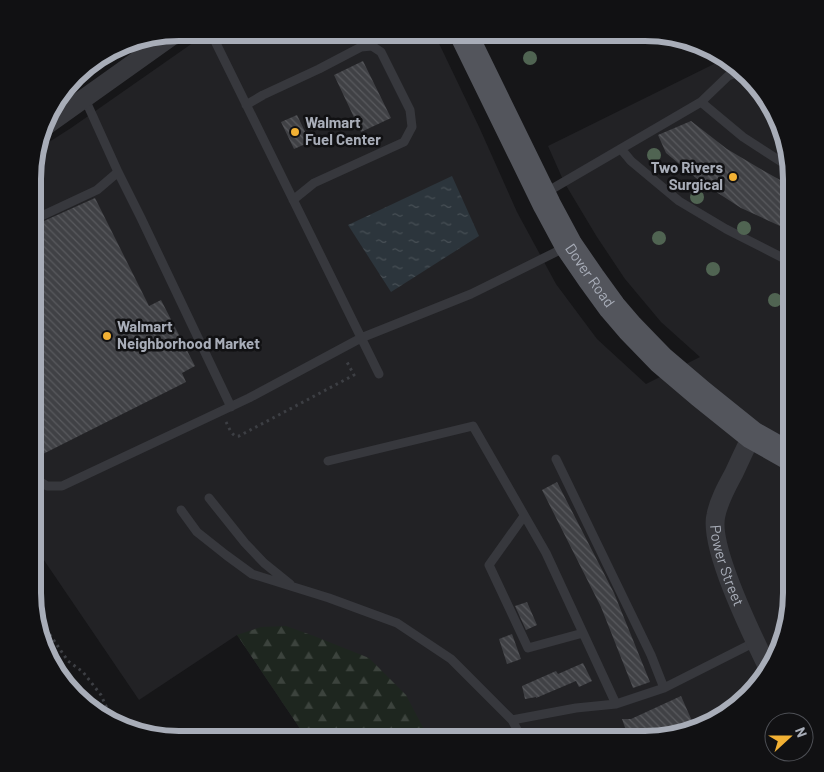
<svg xmlns="http://www.w3.org/2000/svg" width="824" height="772" viewBox="0 0 824 772" font-family="Barlow,sans-serif">
<style>
.built{fill:#222225}
.forest{fill:url(#forest-firs)}
.water{fill:url(#water-ripples)}
.building{fill:url(#building-back-hatch)}
.lines{fill:none;stroke-linecap:round;stroke-linejoin:round}
.path{stroke:#3d3f44;stroke-width:3;stroke-dasharray:2.5 4;stroke-linecap:butt}
.service{stroke:#37383d;stroke-width:9}
.minor{stroke:#37383d;stroke-width:19}
.primary{stroke:#53555c;stroke-width:28}
.tree{fill:#506452}
.poi-dot{fill:#f2b134;stroke:#111113;stroke-width:2}
.labels{text-anchor:middle;stroke-width:5;stroke-linejoin:round;paint-order:stroke}
.poi-label{font-size:15px;font-weight:bold;fill:#a8adb8;stroke:#111113;text-anchor:start}
.street-label{font-size:15px;fill:#a8adb8;stroke:#111113}
.rim{fill:none;stroke:#a8adb8;stroke-width:6}
</style>
<defs>
<pattern id="forest-firs" width="22" height="20" patternUnits="userSpaceOnUse" patternTransform="scale(1.25)"><rect width="22" height="20" fill="#1e261f"/><path d="M5 1l3.5 6h-7zM16 11l3.5 6h-7z" fill="#3c433d"/></pattern>
<pattern id="water-ripples" width="26" height="14" patternUnits="userSpaceOnUse" patternTransform="scale(1.25)"><rect width="26" height="14" fill="#2c353c"/><path d="M2 4q2-2 4 0t4 0M15 11q2-2 4 0t4 0" fill="none" stroke="#485056"/></pattern>
<pattern id="building-back-hatch" width="6" height="6" patternUnits="userSpaceOnUse" patternTransform="scale(1.25)"><rect width="6" height="6" fill="#404145"/><path d="M-1 5l2 2M0 0l6 6M5-1l2 2" fill="none" stroke="#595a5e"/></pattern>
</defs>
<rect width="100%" height="100%" fill="#161618"/>
<!-- built -->
<path class="built" d="M207,33h227l46,96 37,83 39,72 41,55 49,45 54,-27 -39,-35 -36,-43 -28,-42 -33,-55 -16,-36 168,-83 -6,-15 45,35 25,40 11,46v424l-15,64 -35,46 -40,25 -47,11h-347l-70,-104 -98,65 -106,-156 2,-393 36,-23z"/>
<!-- forest -->
<path class="forest" d="M286,626l28,10 55,22 37,37 23,44h-122l-70,-104 24,-8z
M40,634l64,82 -35,-27 -25,-40z"/>
<!-- water -->
<path class="water" d="M452,176l27,60 -88,56 -43,-67z"/>
<!-- building -->
<path class="building" d="M363,61l28,57 -30,14 -27,-57z
M297,115l13,27 -16,7 -13,-27z
M691,121l36,28 37,22 27,15v45l-50,-23 -40,-26 -35,-29 -8,-18z
M95,198l54,108 12,-6 34,66 -13,7 4,9 -145,73 -7,-13 1,-217z
M557,482l57,111 36,89 -17,6 -32,-81 -59,-117z
M527,602l10,23 -11,5 -11,-24z
M512,634l9,25 -14,5 -8,-25z
M583,663l9,18 -13,6 -3,-6 -40,17v-1l-11,2 -3,-13 34,-15 2,3z
M681,696l15,34 -42,9h-25l-7,-20h9z"/>
<g class="lines">
<!-- path -->
<path class="path" d="M226,422c3,5 6,16 13,14l115,-61 -7,-13 1,-1
M35,613l33,48 15,11 18,23 13,29"/>
<!-- service -->
<path class="service" d="M211,33l168,341
M85,99l33,73 23,46 90,189
M701,102l27,-26 13,-5
M246,105l17,-10 56,-26 42,-22 11,-1 9,6 29,58 2,17 -8,15 -90,41 -21,17
M621,149l10,12 48,40 47,28 59,30 6,1
M545,193l156,-91 42,35 48,31
M35,219l62,-29 21,-18
M556,459l95,196 13,33
M328,461l145,-35 73,127 70,151
M33,477l14,9h15l187,-88 112,-60 110,-44 95,-47
M209,498l36,45 19,20 26,21
M181,510l16,22 29,23 26,19 77,24 68,25 54,36 61,61 10,19
M524,516l-35,49 39,83 55,-15
M512,720l64,-12 40,-4 48,-16 91,-46"/>
<!-- minor -->
<g class="minor">
<path d="M44,127l132,-94"/>
<path id="s1" d="M752,435c-6,12 -12,25 -18,38 -7,13 -15,27 -18,42 -8,31 37,122 52,153"/>
</g>
<!-- primary -->
<path class="primary" id="s2" d="M463,33l84,172 22,41 22,32 21,29 18,21 31,32 40,34 51,41 39,22"/>
</g>
<!-- trees -->
<g class="tree">
<circle cx="530" cy="58" r="7"/>
<circle cx="654" cy="155" r="7"/>
<circle cx="697" cy="197" r="7"/>
<circle cx="744" cy="228" r="7"/>
<circle cx="659" cy="238" r="7"/>
<circle cx="713" cy="269" r="7"/>
<circle cx="775" cy="300" r="7"/>
</g>
<!-- markers -->
<g class="poi-dot">
<circle cx="295" cy="132" r="5"/>
<circle cx="733" cy="177" r="5"/>
<circle cx="107" cy="336" r="5"/>
</g>
<g class="labels">
<!-- poi labels -->
<g class="poi-label">
<text x="305" y="128">Walmart<tspan x="305" dy="17">Fuel Center</tspan></text>
<text x="723" y="173" text-anchor="end">Two Rivers<tspan x="723" dy="17">Surgical</tspan></text>
<text x="117" y="332">Walmart<tspan x="117" dy="17">Neighborhood Market</tspan></text>
</g>
<!-- street labels -->
<g class="street-label">
<text dy="5" stroke="none"><textPath href="#s2" startOffset="274">Dover Road</textPath></text>
<text dy="5" stroke="none"><textPath href="#s1" startOffset="140">Power Street</textPath></text>
</g>
</g>
<!-- crop -->
<path d="M0 0H824V772H0ZM179 41H645A138 138 0 0 1 783 179V593A138 138 0 0 1 645 731H179A138 138 0 0 1 41 593V179A138 138 0 0 1 179 41Z" fill="#111113" fill-rule="evenodd"/>
<path class="rim" d="M179 41H645A138 138 0 0 1 783 179V593A138 138 0 0 1 645 731H179A138 138 0 0 1 41 593V179A138 138 0 0 1 179 41Z"/>
<!-- north arrow -->
<g transform="translate(789 737) rotate(69)"><circle r="24" fill="#111113" stroke="#4d4f55"/>
<path d="M0-4L9 19L0 12L-9 19Z" fill="#f2b134"/>
<text y="-8" font-size="14" font-weight="bold" text-anchor="middle" fill="#a8adb8">N</text>
</g>
</svg>
